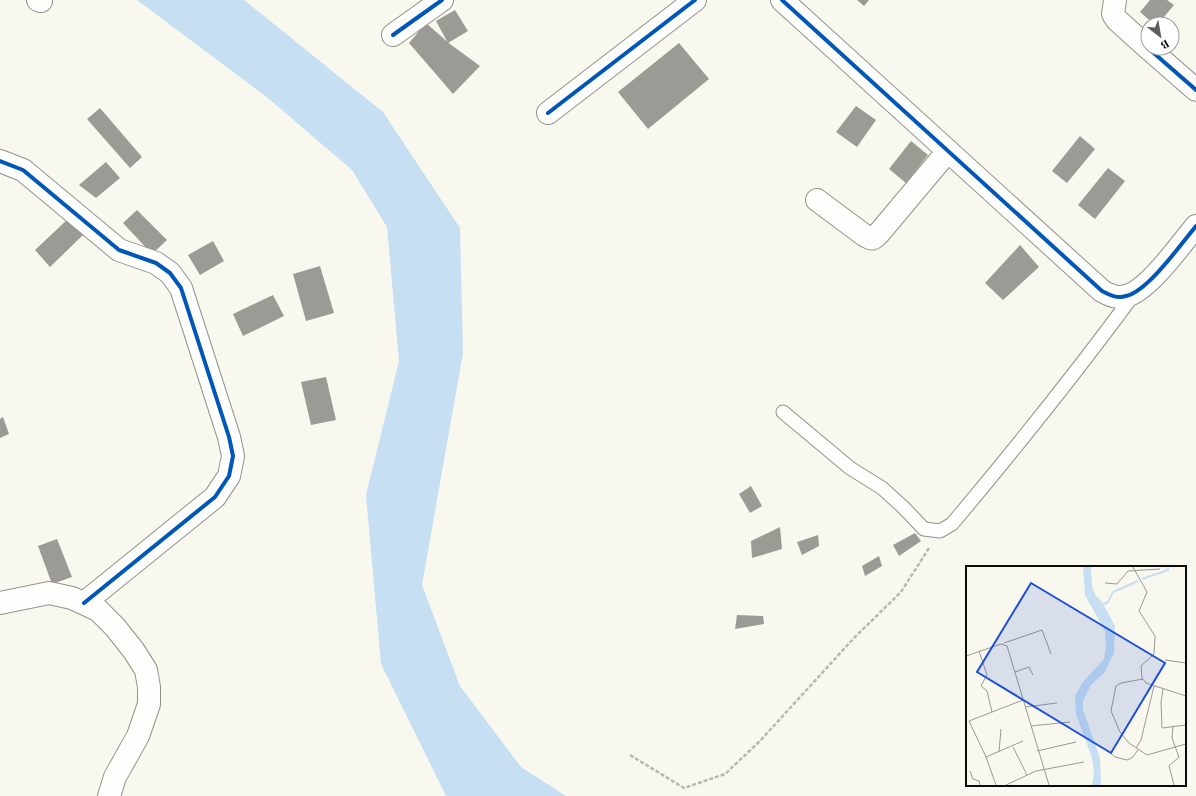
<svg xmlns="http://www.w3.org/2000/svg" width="1196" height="796" viewBox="0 0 1196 796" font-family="'Playfair Display',serif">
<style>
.water{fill:#c6dff2}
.building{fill:#9c9a95}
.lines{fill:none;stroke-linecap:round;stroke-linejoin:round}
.service-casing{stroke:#92928d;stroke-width:15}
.minor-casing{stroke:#92928d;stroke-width:24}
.path{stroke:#b7b7b5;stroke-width:2.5;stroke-dasharray:4 2;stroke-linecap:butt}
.service{stroke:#fefefc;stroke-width:13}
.minor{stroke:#fefefc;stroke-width:22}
.cycleway-casing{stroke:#fff;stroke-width:6}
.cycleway{stroke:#0057b8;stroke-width:4}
.inset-river{fill:none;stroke:#c6dff2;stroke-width:2}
.inset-road{fill:none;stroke:#9a9993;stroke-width:1}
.view{fill:#1d4ed8;fill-opacity:0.15;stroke:#1d4ed8;stroke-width:2}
.inset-edge{fill:none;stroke:#0b0b0b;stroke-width:2}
</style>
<rect width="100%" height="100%" fill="#f9f8ee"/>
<!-- water -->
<path class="water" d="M137,0h107l139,112 77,116 3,125 -41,232 38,101 61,81 45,29h-120l-65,-132 -15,-169 33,-134 -12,-134 -35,-57 -84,-72z"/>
<!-- building -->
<path class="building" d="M857,0h12l-5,6z
M1150,0h17l7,5 -16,19h-4l-14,-12z
M455,10l13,21 -20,12 -12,-22z
M426,23l24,21 30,22 -27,28 -44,-51z
M679,43l30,36 -61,50 -30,-37z
M856,106l20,14 -19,27 -21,-15z
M100,108l42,49 -12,11 -43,-49z
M1080,136l15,13 -28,34 -15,-12z
M911,141l17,14 -22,28 -17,-14z
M106,162l14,16 -24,20 -17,-13z
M1108,168l17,13 -30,38 -17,-14z
M137,210l30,30 -15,14 -29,-31z
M69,218l15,16 -34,33 -15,-17z
M213,241l11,20 -24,14 -12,-20z
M1020,245l19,22 -36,33 -18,-17z
M320,266l14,47 -28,8 -13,-47z
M273,295l11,21 -41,20 -10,-22z
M326,377l10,43 -25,5 -10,-43z
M3,417l6,17 -9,4v-19z
M751,486l11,20 -12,7 -11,-19z
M780,527l2,22 -30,9 -1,-17z
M915,533l6,8 -22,15 -6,-11z
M818,535l1,11 -17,9 -5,-13z
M57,539l15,38 -20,7 -14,-38z
M879,556l3,10 -17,10 -3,-10z
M737,615l26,1 1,8 -29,5z"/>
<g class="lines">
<defs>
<path id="service" d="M783,412l67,56 32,20 21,19 21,22 16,2 12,-7c63,-75 124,-151 182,-230"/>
<path id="minor" d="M38,0l3,1
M782,0l320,291c8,4 15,8 24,5 22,-5 55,-52 70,-70
M1115,0l-2,14 4,6 31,28
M393,35l49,-35
M1148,48l48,42
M548,113l147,-113
M0,161l23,9 96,80 37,13 14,10 11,15 48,149 4,19 -4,20 -14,21 -131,106
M817,200l47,35c9,5 9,5 16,-3l68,-81
M0,603l49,-10 23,5 26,12 17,17 19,24 12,19 3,17v17l-11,32 -23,41 -6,19"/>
</defs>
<!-- service casing -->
<use href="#service" class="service-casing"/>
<!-- minor casing -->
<use href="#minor" class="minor-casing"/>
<!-- path -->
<path class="path" d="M630,755l54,33 41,-14 35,-33 93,-102 48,-47 28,-44"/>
<!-- service -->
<use href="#service" class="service"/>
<!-- minor -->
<use href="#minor" class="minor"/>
<defs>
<path id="cycleway" d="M782,0l320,291c8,4 15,8 24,5 22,-5 55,-52 70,-70
M393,35l49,-35
M1148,48l48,42
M548,113l147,-113
M0,161l23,9 96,80 37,13 14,10 11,15 48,149 4,19 -4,20 -14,21 -131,106"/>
</defs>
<!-- cycleway casing -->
<use href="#cycleway" class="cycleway-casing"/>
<!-- cycleway -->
<use href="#cycleway" class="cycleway"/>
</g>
<!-- overview -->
<g transform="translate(966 566)">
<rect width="220" height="220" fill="#f9f8ee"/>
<path d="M117,1h8l1,20 4,9 6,6 13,24 -1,27 -10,20 -13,12 -8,16v9l17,48 1,27h-9l2,-11 -2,-16 -16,-44 -1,-18 8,-14 21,-23 2,-14 -1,-14 -20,-36z" fill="#c6dff2"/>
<path class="inset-river" d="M176,13l26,-9v-3M136,39l6,-3 5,-10 25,-11"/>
<path class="inset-road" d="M167,1l14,25 -8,19 16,25 -1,18 -13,12 1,12 4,5 40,13M139,17l12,1 11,-13 32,-2M38,77l38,-13 9,24M13,85l8,24 -6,11 6,5 5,21M0,90l35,-12 6,2 42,139M199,94l21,3M49,106l14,-5 4,8M177,113l-22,4 -5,3 -5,25 9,21 9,11 18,12 39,-11M197,123l-2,13 1,26 24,-3M59,141l32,-4M65,160l39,-4M207,160l-1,12 7,19 -10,9 5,19M47,181l14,28M170,182l5,-8 13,-54M141,184l8,7 12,3 5,-2 6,-8M71,185l39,-9M33,186l2,-23M20,191l37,-16M4,205l3,8 6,2 1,4M30,219l-10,-28 -17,-36 54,-21M40,219l30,-14 48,-9"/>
<path class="view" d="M65,17l134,80 -54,90 -134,-81z"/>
<rect width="220" height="220" class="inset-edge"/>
</g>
<!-- north arrow -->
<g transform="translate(1160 36) rotate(149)"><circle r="19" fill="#ffffff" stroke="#9d9d9d"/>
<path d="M0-3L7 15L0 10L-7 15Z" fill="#5e5e5a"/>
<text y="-6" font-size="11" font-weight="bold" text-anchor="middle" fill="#0b0b0b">B</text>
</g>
</svg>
